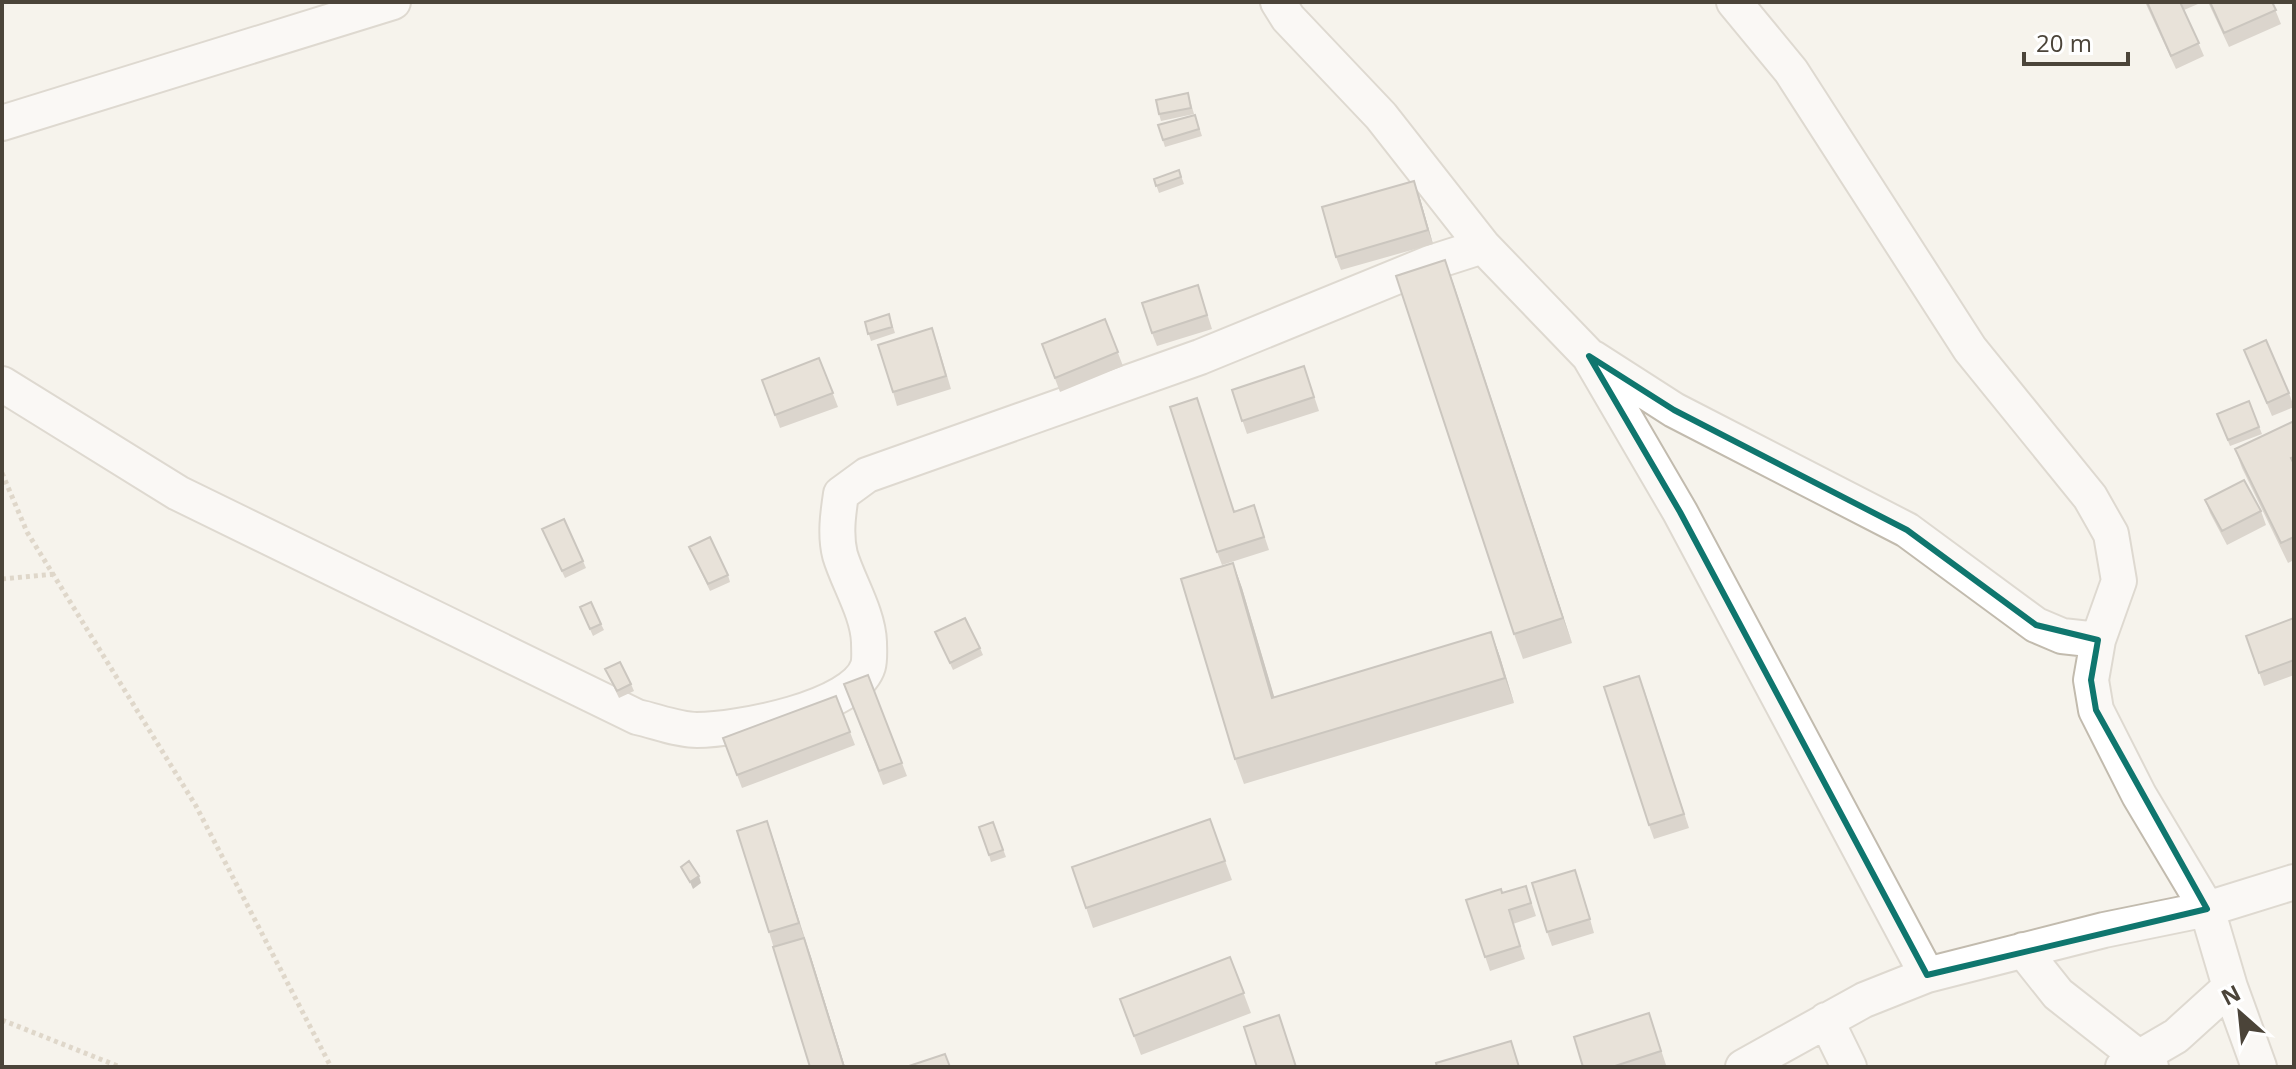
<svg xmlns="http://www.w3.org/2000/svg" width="2296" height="1069" viewBox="0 0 2296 1069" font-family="'Open Sans',sans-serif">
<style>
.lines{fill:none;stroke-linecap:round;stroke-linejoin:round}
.minor-casing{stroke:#c2bbae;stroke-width:38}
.path{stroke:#c4b79f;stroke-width:5;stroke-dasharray:4 4;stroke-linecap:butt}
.minor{stroke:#fff;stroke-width:34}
.wall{fill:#bab2a6}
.shaded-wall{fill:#979187}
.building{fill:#d8cfc1;stroke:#979187;stroke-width:2}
.marked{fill:none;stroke:#0f766e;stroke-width:6;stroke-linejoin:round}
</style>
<rect width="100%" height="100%" fill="#f6f3ec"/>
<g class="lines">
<defs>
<path id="minor" d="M1278,2l10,16 93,98 102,130 106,110 91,156 247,463
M1734,2l57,69 179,278 120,148 21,37 8,47 -21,59 -7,40 5,30 43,85 68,114 23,78 29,80
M2,123l391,-121
M1593,358l81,52 233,120 129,95 26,11 36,4
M2,384l176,109 459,224c19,4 40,13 60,13 38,0 158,-21 171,-64 2,-7 1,-17 1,-24 -1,-29 -21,-60 -29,-87 -5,-20 -2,-41 1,-61l26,-19 333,-118 230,-94 53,-17
M2023,950l35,44 93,73
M1826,1020l23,47
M1743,1067l121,-67 63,-25 177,-45 103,-21 87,-27
M2123,1067l53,-31 54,-49"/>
</defs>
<!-- minor casing -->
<use href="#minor" class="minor-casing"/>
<!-- path -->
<path class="path" d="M2,473l25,59 169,274 135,261
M2,579l53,-5
M2,1020l118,47"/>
<!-- minor -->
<use href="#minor" class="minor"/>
</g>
<!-- wall -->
<path class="wall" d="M2145,2h52l1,2 -14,6 20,46 -28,13z
M2208,2h64l9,22 -52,23z
M1188,93l6,21 -33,7 -2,-7z
M1195,115l7,21 -37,11 -7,-22z
M1179,170l5,14 -25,9 -5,-14z
M1419,195l14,49 -92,26 -5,-13z
M1445,260l127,383 -49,16 -9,-25z
M1198,285l14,44 -55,17 -5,-13z
M889,314l6,19 -24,8 -6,-19z
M1105,319l18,47 -63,26 -18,-48z
M937,342l14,47 -54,17 -4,-14z
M2244,350l45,43 5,14 -22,9z
M819,358l19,49 -58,21 -18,-48z
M1304,366l15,45 -72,23 -15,-44z
M2249,401l13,33 -32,12 -13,-32z
M2294,421v139l-6,3 -46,-95 -7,-19z
M2205,500l56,11 5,14 -39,20 -17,-32z
M1254,505l15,45 -47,15 -5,-13 17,-41z
M542,529l41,32 3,7 -21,10z
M689,547l39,28 2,7 -20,9z
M1233,563l9,25 32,109 217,-65 9,25 14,46 -270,81 -9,-25z
M580,607l21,17 3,6 -11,6z
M2294,618v57l-30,11 -18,-50z
M935,632l45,16 3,7 -30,15z
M605,669l26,15 3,7 -15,7z
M868,675l39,101 -24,9 -39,-101z
M1644,689l45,139 -35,11 -5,-14z
M836,696l19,49 -113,43 -19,-50z
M1210,819l22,61 -139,48 -21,-61z
M767,821l44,136 34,110h-35l-41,-135z
M993,822l13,35 -15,5 -2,-7z
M1580,884l14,49 -42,13 -5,-14z
M1526,886l10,30 -23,8 12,35 -35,12 -24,-71 36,-7z
M1230,957l21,56 -110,42 -21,-56z
M1649,1013l17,52 -7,2h-76z"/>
<!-- shaded-wall -->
<path class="shaded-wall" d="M1414,181l5,14 14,49 -5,-14z
M1445,260l9,25 118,358 -9,-25z
M1233,563l9,25 40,135 -10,-25z
M1491,632l9,25 14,46 -9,-25z
M767,821l7,20 32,102 -7,-20z
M699,876l2,7 -8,6 -3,-7z
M804,938l7,19 34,110h-1z"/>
<!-- building -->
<path class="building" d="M2147,2h33l19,41 -28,13z
M2210,2h62l4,8 -52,23z
M1188,93l3,15 -32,6 -3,-14z
M1195,115l4,14 -36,11 -5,-15z
M1179,170l2,7 -25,9 -2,-7z
M1414,181l14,49 -92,27 -14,-50z
M1445,260l118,358 -49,16 -118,-358z
M1198,285l9,30 -55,18 -10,-30z
M889,314l3,13 -24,7 -3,-12z
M1105,319l13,33 -63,26 -13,-34z
M932,328l14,48 -53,16 -15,-47z
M2266,340l23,53 -22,10 -23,-53z
M819,358l14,35 -58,22 -13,-35z
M1304,366l10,31 -72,24 -10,-31z
M1197,398l37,114 20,-7 10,32 -47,15 -47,-145z
M2249,401l10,26 -31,13 -11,-26z
M2294,421v36l-3,1 3,6v73l-13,6 -46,-94z
M2244,480l17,31 -39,20 -17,-31z
M564,519l19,42 -21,10 -20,-42z
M710,537l18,38 -20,9 -19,-37z
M1233,563l39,135 219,-66 14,46 -270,81 -54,-180z
M591,602l10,22 -11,5 -10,-22z
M965,618l15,30 -30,15 -15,-31z
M2294,618v42l-35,13 -13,-37z
M620,662l11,22 -14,7 -12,-22z
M868,675l34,88 -23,8 -35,-87z
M1639,676l45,138 -35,11 -45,-138z
M836,696l14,36 -113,43 -14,-37z
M1210,819l15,42 -139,47 -14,-41z
M767,821l32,102 -30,9 -32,-101z
M993,822l10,28 -14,5 -10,-28z
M689,861l10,15 -9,6 -9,-15z
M1575,870l15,49 -43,13 -15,-49z
M1526,886l5,17 -22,7 11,36 -35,11 -19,-57 35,-11 1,4z
M804,938l40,129h-34l-37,-120z
M1230,957l14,36 -110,43 -14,-37z
M1649,1013l12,38 -49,16h-29l-9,-30z
M1279,1015l17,52h-39l-13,-40z
M1511,1041l8,26h-82l-1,-4z
M945,1054l5,13h-44z"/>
<!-- marked area -->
<path d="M0 0H2296V1069H0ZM1589,356l85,54 233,120 129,95 62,15 -7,40 5,30 111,199 -280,66 -247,-463z" fill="#f6f3ec" fill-opacity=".55" fill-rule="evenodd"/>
<path class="marked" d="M1589,356l85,54 233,120 129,95 62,15 -7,40 5,30 111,199 -280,66 -247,-463z"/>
<!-- border -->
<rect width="2296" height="1069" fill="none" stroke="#4b4439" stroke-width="8"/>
<!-- north arrow -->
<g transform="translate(2240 1013) rotate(333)" stroke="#ffffff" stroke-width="6" paint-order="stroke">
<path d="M0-6L14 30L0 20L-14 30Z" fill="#4b4439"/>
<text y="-12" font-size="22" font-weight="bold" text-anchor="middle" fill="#4b4439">N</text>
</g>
<!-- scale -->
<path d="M2024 52v12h104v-12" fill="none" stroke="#4b4439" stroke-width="4"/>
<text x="2036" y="52" font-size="24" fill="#4b4439" stroke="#ffffff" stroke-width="6" paint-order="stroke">20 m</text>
</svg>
